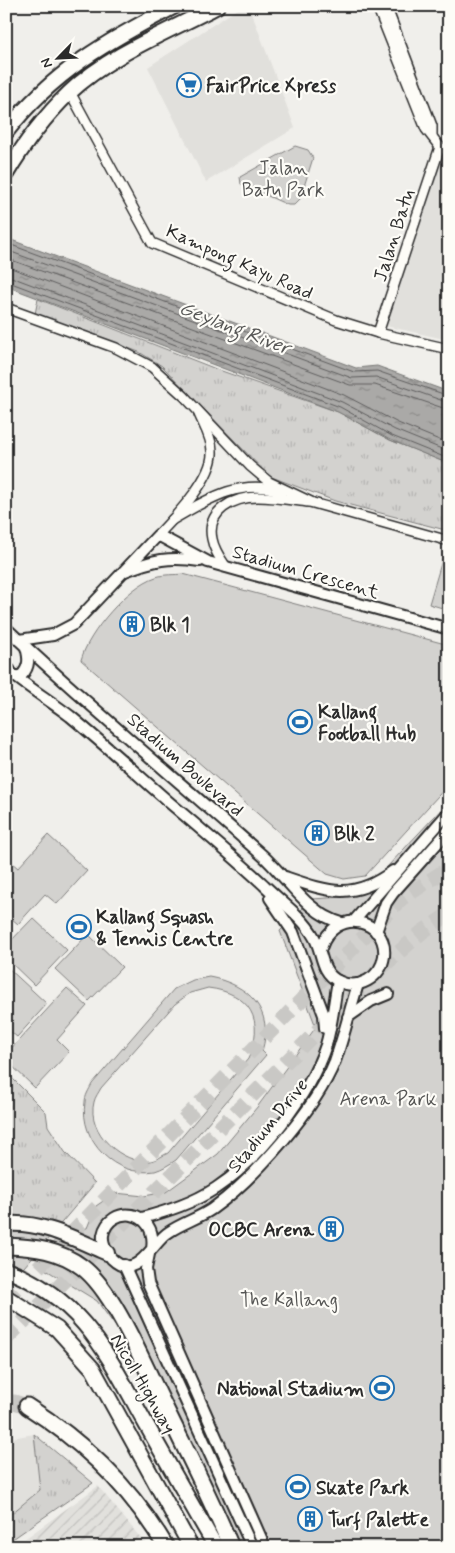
<svg xmlns="http://www.w3.org/2000/svg" width="455" height="1553" viewBox="0 0 455 1553" font-family="Mynerve,sans-serif">
	<style>
		.built { fill: #e1e0dc }
		.industrial { fill: url(#industrial-furrows) }
		.grass { fill: url(#grass-tufts); stroke: #7f7e7d }
		.park { fill: #d3d2cf; stroke: #7f7e7d; fill-rule: evenodd }
		.water { fill: url(#water-ripples); stroke: #777775 }
		.lines { fill: none; stroke-linecap: round; stroke-linejoin: round }
		.shore { stroke: #5e5d5d; stroke-width: 1 }
		.motorway-tunnel { stroke: #c9c8c5; stroke-width: 15; stroke-dasharray: 15 8; stroke-linecap: butt }
		.minor-casing { stroke: #2b2b2b; stroke-width: 12 }
		.tertiary-casing { stroke: #2b2b2b; stroke-width: 14 }
		.primary-casing { stroke: #2b2b2b; stroke-width: 18 }
		.trunk-casing { stroke: #2b2b2b; stroke-width: 18 }
		.motorway-casing { stroke: #2b2b2b; stroke-width: 19 }
		.minor { stroke: #fdfcf7; stroke-width: 9 }
		.tertiary { stroke: #fdfcf7; stroke-width: 10 }
		.primary { stroke: #fdfcf7; stroke-width: 14 }
		.trunk { stroke: #fdfcf7; stroke-width: 14 }
		.motorway { stroke: #fdfcf7; stroke-width: 15 }
		.labels { text-anchor: middle; stroke-width: 4.5; stroke-linejoin: round; paint-order: stroke }
		.poi-label { font-size: 19px; font-weight: bold; fill: #2b2b2b; stroke: #fdfcf7; text-anchor: start }
		.park-label { font-size: 19px; fill: #555554; stroke: #fdfcf7 }
		.street-label { font-size: 19px; fill: #2b2b2b; stroke: #fdfcf7 }
		.water-label { font-size: 20px; font-style: italic; fill: #575756; stroke: #fdfcf7 }
	</style>
	<defs>
		<pattern id="industrial-furrows" width="10" height="10" patternUnits="userSpaceOnUse" patternTransform="scale(1.25)"><rect width="10" height="10" fill="#e1e0dc"/><path d="M-1 1l2-2M0 10L10 0M9 11l2-2" fill="none" stroke="#c1c0bd"/></pattern>
		<pattern id="grass-tufts" width="24" height="20" patternUnits="userSpaceOnUse" patternTransform="scale(1.25)"><rect width="24" height="20" fill="#d3d2cf"/><path d="M3 7l-1-3M5 7V3M7 7l1-3M15 17l-1-3M17 17v-4M19 17l1-3" fill="none" stroke="#b5b4b2"/></pattern>
		<pattern id="water-ripples" width="26" height="14" patternUnits="userSpaceOnUse" patternTransform="scale(1.25)"><rect width="26" height="14" fill="#aaa9a7"/><path d="M2 4q2-2 4 0t4 0M15 11q2-2 4 0t4 0" fill="none" stroke="#8b8a88"/></pattern>
	</defs>
	<rect width="100%" height="100%" fill="#f0efeb"/>
	<filter id="ink" filterUnits="userSpaceOnUse"><feTurbulence type="fractalNoise" baseFrequency=".02" numOctaves="2"/><feDisplacementMap in="SourceGraphic" scale="10" xChannelSelector="R" yChannelSelector="G"/><feConvolveMatrix kernelMatrix="1 2 1 2 8 2 1 2 1" color-interpolation-filters="sRGB"/></filter>
	<g filter="url(#ink)">
		<g class="built">
			<path d="M242 6H249L295 128 206 182 148 67Z"/>
			<path d="M438 164 449 167V340L386 326Z"/>
			<path d="M34 1434 40 1490 6 1518V1439Z"/>
		</g>
		<path class="industrial" d="M98 1486 148 1547 15 1546Z"/>
		<g class="grass">
			<path d="M38 299 216 369 338 412 390 440 449 464V531L335 501 269 476 162 366 139 352 35 314Z"/>
			<path d="M6 1072 46 1112 48 1126 65 1152 95 1183 19 1273 6 1269Z"/>
			<path d="M34 1434 93 1483 7 1543 10 1547H6V1518L40 1490Z"/>
		</g>
		<g class="park">
			<path d="M295 146 308 150 313 158 300 199 294 205H288L241 184 240 177Z"/>
			<path d="M445 550 449 551V610L429 604Z"/>
			<path d="M183 574 449 645V784L365 876 344 879 327 874 81 660C88 633 128 586 156 577 164 574 175 575 183 574Z"/>
			<path d="M449 801V1547H235L145 1367 97 1301 43 1268C52 1237 55 1234 87 1228L96 1206 115 1193 144 1196 166 1192 218 1154 258 1106 316 1027 280 931 312 899 343 897 372 883Z"/>
			<path d="M48 835 87 871 57 904 45 894 18 924 6 914V867L11 862 18 868Z"/>
			<path d="M33 918 67 950 34 985 6 958V946Z"/>
			<path d="M88 934 122 967 89 1001 55 969Z"/>
			<path d="M6 966 47 1004 17 1037 6 1028Z"/>
			<path d="M209 977C248 984 275 1010 262 1051L266 1055 176 1160C170 1164 162 1169 155 1171 115 1178 79 1141 85 1102 85 1096 89 1090 92 1084L174 989 193 980ZM208 988C250 993 266 1020 248 1059L168 1153C163 1155 157 1160 151 1161 122 1165 86 1132 94 1102 95 1097 99 1092 101 1088L175 1004 190 993Z"/>
			<path d="M67 988 87 1006 57 1040 69 1052 35 1088 6 1060V1054Z"/>
		</g>
		<path class="water" d="M6 238 356 368 377 366 449 392V464L390 440 338 412 6 286Z"/>
		<g class="lines">
			<g class="shore">
				<path d="M6 243 354 372 377 371 449 396"/>
				<path d="M6 250 352 378 376 377 449 403"/>
				<path d="M6 258 350 385H375L449 410"/>
				<path d="M6 267 14 269 344 395 398 423 449 444"/>
				<path d="M6 275 342 402 395 430 449 452"/>
				<path d="M6 281 340 407 392 436 449 459"/>
			</g>
			<g class="motorway-tunnel">
				<path d="M6 1300 401 899 449 868"/>
				<path d="M6 1339 381 968 422 932 449 914"/>
				<path d="M6 1403 14 1402 27 1406"/>
			</g>
			<defs>
				<g id="minor">
					<path d="M377 6 426 129 440 147 449 151"/>
					<path d="M386 6 432 126V136"/>
					<path d="M70 92 152 243 336 320 378 333 449 349"/>
					<path d="M6 308 116 348 152 367 184 396 250 466 269 482 311 502"/>
					<path d="M378 333 440 147"/>
					<path d="M306 501 449 541"/>
					<path d="M172 520C206 500 242 477 282 492"/>
					<path d="M158 535C176 516 214 477 212 451 212 438 204 426 199 414"/>
					<path d="M226 567C220 558 214 550 212 539 206 511 233 497 258 497 275 497 292 500 308 502"/>
				</g>
				<g id="tertiary">
					<path d="M125 571C153 560 169 556 200 561"/>
					<path d="M6 628C89 707 177 779 262 855 288 878 307 914 342 923"/>
					<path d="M19 640 53 635 74 624 158 535 208 562 449 629"/>
					<path d="M6 669C26 686 49 700 70 716 104 744 137 774 170 803 202 830 234 857 264 885 280 901 303 917 314 937 323 952 320 972 338 981 358 991 381 978 384 956 388 919 335 906 321 948"/>
					<path d="M15 677 22 675C30 666 29 658 26 647"/>
					<path d="M285 877C329 892 353 901 393 871"/>
					<path d="M270 898 293 932 324 1015 325 1028"/>
					<path d="M354 921 449 812"/>
					<path d="M376 932 386 903 393 893 449 830"/>
					<path d="M348 1017 371 1001 388 994"/>
					<path d="M142 1218C168 1211 193 1203 216 1188 260 1159 309 1096 326 1045 332 1025 334 1002 338 981"/>
					<path d="M152 1249C158 1208 109 1204 103 1235 102 1244 106 1252 112 1259 137 1283 152 1242 169 1232 182 1223 199 1218 212 1209 254 1179 316 1109 335 1061 344 1036 350 1009 358 984"/>
					<path d="M149 1254 146 1269 148 1283 265 1547"/>
					<path d="M124 1265 252 1547"/>
				</g>
				<g id="primary">
					<path d="M6 132C52 72 109 40 175 6"/>
					<path d="M6 174C24 144 44 117 69 93 110 54 168 32 217 6"/>
					<path d="M6 670 8 671"/>
				</g>
				<g id="trunk">
					<path d="M6 1224C42 1221 75 1239 107 1253"/>
					<path d="M6 1270C84 1299 108 1356 146 1424 169 1465 192 1506 216 1547"/>
					<path d="M6 1297 57 1329 93 1369 191 1547"/>
				</g>
				<g id="motorway">
					<path d="M7 1246C34 1247 60 1250 82 1267 114 1291 143 1363 161 1399 185 1449 210 1496 231 1547"/>
					<path d="M27 1406C84 1442 132 1489 166 1547"/>
				</g>
			</defs>
			<use href="#minor" class="minor-casing"/>
			<use href="#tertiary" class="tertiary-casing"/>
			<use href="#primary" class="primary-casing"/>
			<use href="#trunk" class="trunk-casing"/>
			<use href="#motorway" class="motorway-casing"/>
			<use href="#minor" class="minor"/>
			<use href="#tertiary" class="tertiary"/>
			<use href="#primary" class="primary"/>
			<use href="#trunk" class="trunk"/>
			<use href="#motorway" class="motorway"/>
		</g>
	</g>
	<defs>
		<symbol id="supermarket-ring" viewBox="-11 -11 22 22"><circle r="9.5" fill="#fdfcf7" stroke="#1f6fb2" stroke-width="1.5"/><path d="M-6-5.5h2.5l.6 2H6L4.5 2H-2.5L-4.4-4H-6ZM-1.5 3.2a1.3 1.3 0 1 0 .1 0ZM3 3.2a1.3 1.3 0 1 0 .1 0Z" fill="#1f6fb2"/></symbol>
		<symbol id="building-ring" viewBox="-11 -11 22 22"><circle r="9.5" fill="#fdfcf7" stroke="#1f6fb2" stroke-width="1.5"/><path d="M-4-6H4V6H1V3H-1V6H-4ZM-2.5-4.3h1.7v1.8h-1.7ZM.8-4.3h1.7v1.8H.8ZM-2.5-1h1.7V.8h-1.7ZM.8-1h1.7V.8H.8Z" fill="#1f6fb2"/></symbol>
		<symbol id="stadium-ring" viewBox="-11 -11 22 22"><circle r="9.5" fill="#fdfcf7" stroke="#1f6fb2" stroke-width="1.5"/><path d="M0-5a6.5 5 0 1 0 0 10a6.5 5 0 1 0 0-10ZM-3.5-1.8h7v3.6h-7Z" fill="#1f6fb2"/></symbol>
	</defs>
	<g fill-rule="evenodd">
		<use href="#supermarket-ring" x="175" y="71" width="28" height="28"/>
		<use href="#building-ring" x="118" y="610" width="28" height="28"/>
		<use href="#stadium-ring" x="286" y="708" width="28" height="28"/>
		<use href="#building-ring" x="303" y="819" width="28" height="28"/>
		<use href="#stadium-ring" x="65" y="913" width="28" height="28"/>
		<use href="#building-ring" x="317" y="1215" width="28" height="28"/>
		<use href="#stadium-ring" x="368" y="1374" width="28" height="28"/>
		<use href="#stadium-ring" x="284" y="1473" width="28" height="28"/>
		<use href="#building-ring" x="296" y="1505" width="28" height="28"/>
	</g>
	<g class="labels">
		<g class="poi-label">
			<text x="206" y="92">FairPrice Xpress</text>
			<text x="150" y="631">Blk 1</text>
			<text x="318" y="718">Kallang<tspan x="318" dy="22">Football Hub</tspan></text>
			<text x="334" y="840">Blk 2</text>
			<text x="96" y="923">Kallang Squash<tspan x="96" dy="22">&amp; Tennis Centre</tspan></text>
			<text x="314" y="1236" text-anchor="end">OCBC Arena</text>
			<text x="364" y="1395" text-anchor="end">National Stadium</text>
			<text x="316" y="1494">Skate Park</text>
			<text x="328" y="1526">Turf Palette</text>
		</g>
		<g class="park-label">
			<text x="283" y="174">Jalan<tspan x="283" dy="22">Batu Park</tspan></text>
			<text x="388" y="1105">Arena Park</text>
			<text x="289" y="1306">The Kallang</text>
		</g>
		<g class="street-label">
			<text transform="translate(393 235) rotate(-72)" y="7">Jalan Batu</text>
			<text transform="translate(240 261) rotate(24)" y="7">Kampong Kayu Road</text>
			<text transform="translate(306 571) rotate(16)" y="7">Stadium Crescent</text>
			<text transform="translate(186 764) rotate(41)" y="7">Stadium Boulevard</text>
			<text transform="translate(267 1125) rotate(-51)" y="7">Stadium Drive</text>
			<text transform="translate(144 1383) rotate(60)" y="7">Nicoll Highway</text>
		</g>
		<g class="water-label">
			<text transform="translate(235 327) rotate(21)" y="7">Geylang River</text>
		</g>
	</g>
	<rect width="455" height="1553" fill="none" stroke="#fdfcf7" stroke-width="25"/>
	<rect x="12" y="12" width="430" height="1528" fill="none" stroke="#2b2b2b" stroke-width="2" filter="url(#ink)"/>
	<g transform="translate(58 58) rotate(246)" stroke="#fdfcf7" stroke-width="4" paint-order="stroke">
	<path d="M0-4L9 19L0 12L-9 19Z" fill="#2b2b2b"/>
	<text y="-8" font-size="14" font-weight="bold" text-anchor="middle" fill="#2b2b2b">N</text>
	</g>
</svg>
